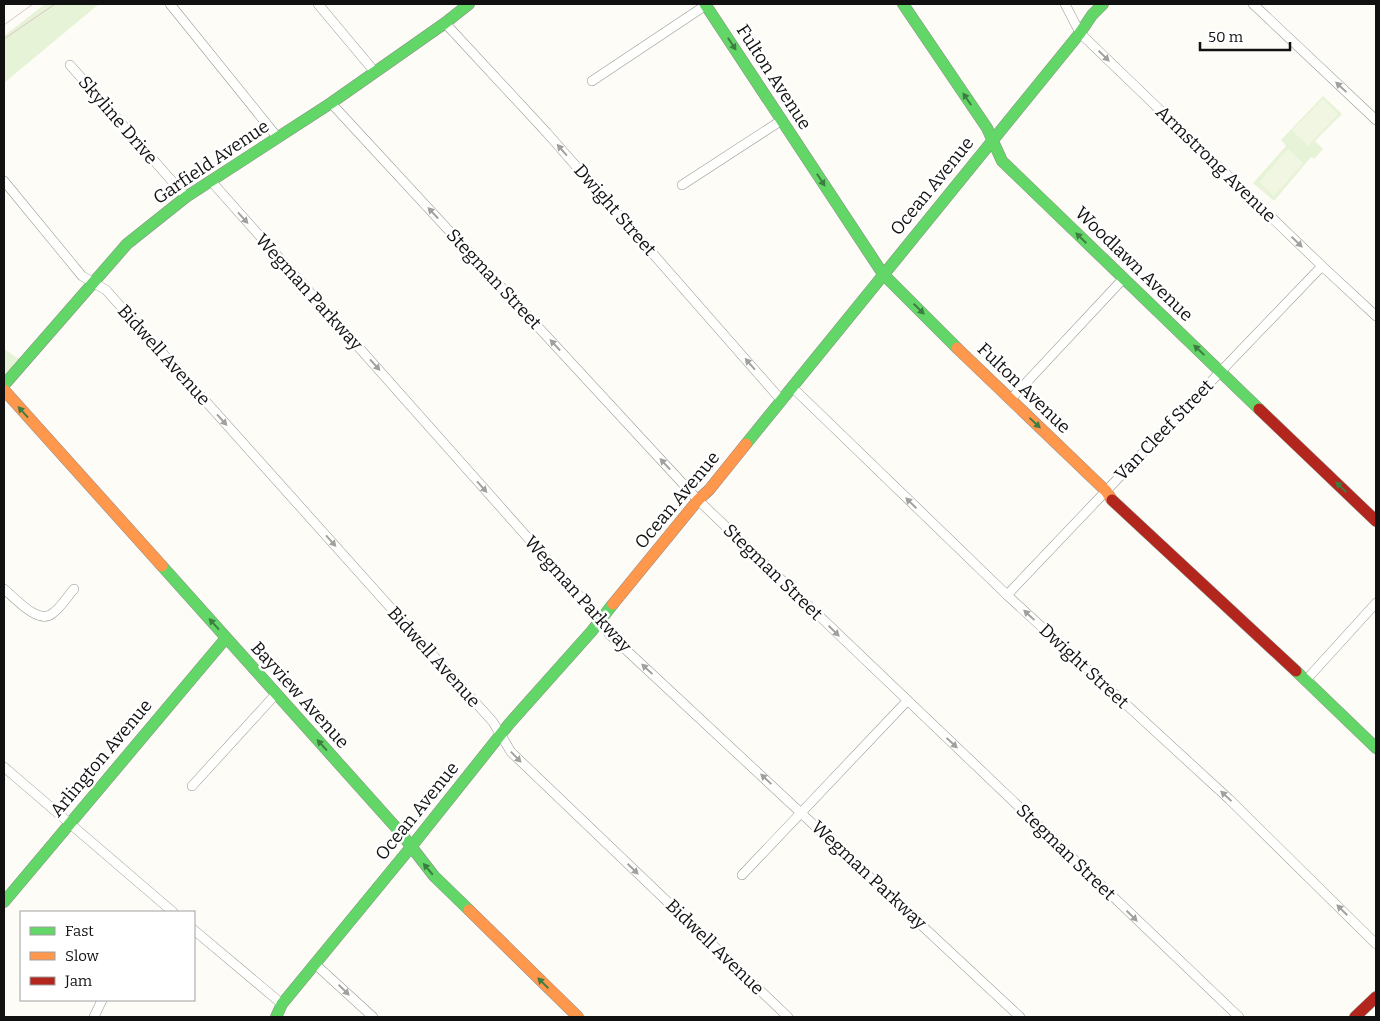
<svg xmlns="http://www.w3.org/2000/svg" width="1380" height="1021" viewBox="0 0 1380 1021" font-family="Bitter,serif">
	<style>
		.green { fill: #e7f3d7 }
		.pitch { fill: #f0f6e1 }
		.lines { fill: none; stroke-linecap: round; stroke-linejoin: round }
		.street-casing { stroke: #979795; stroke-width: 10 }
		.fast-casing { stroke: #8e8d8b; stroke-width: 12 }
		.slow-casing { stroke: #8e8d8b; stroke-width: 12 }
		.jam-casing { stroke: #8e8d8b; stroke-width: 12 }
		.street { stroke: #fffffe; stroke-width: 9 }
		.fast { stroke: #63d668; stroke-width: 11 }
		.slow { stroke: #ff974d; stroke-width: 11 }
		.jam { stroke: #b3261e; stroke-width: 11 }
		.tram { stroke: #d9c6c7; stroke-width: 1 }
		.oneway { fill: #3e7d41 }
		.oneway2 { fill: #a0a09f }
		.labels { text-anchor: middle; stroke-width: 5; stroke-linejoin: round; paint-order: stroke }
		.street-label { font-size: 18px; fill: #111; stroke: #fff }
	</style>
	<rect width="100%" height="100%" fill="#fdfcf7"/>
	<g class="green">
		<path d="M45 4H99L4 83V36Z"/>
		<path d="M1323 96 1342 114 1315 141 1323 149 1314 159 1311 157 1274 201 1253 183 1286 146 1281 140Z"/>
		<path d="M4 349 22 361 4 383Z"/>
	</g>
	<g class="pitch">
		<path d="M1323 99 1338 114 1308 146 1292 130Z"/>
		<path d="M1288 149 1303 163 1274 196 1259 182Z"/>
	</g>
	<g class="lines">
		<defs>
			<g id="street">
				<path d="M170 4 278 138"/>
				<path d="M318 4 374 71"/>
				<path d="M1065 4 1080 33 1322 266 1376 316"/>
				<path d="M1253 4 1376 120"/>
				<path d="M445 23 547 133 782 401"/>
				<path d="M70 65 186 197"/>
				<path d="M592 81 706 5"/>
				<path d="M331 103 698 500 1239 1017"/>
				<path d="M4 181 82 276 106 290 493 722 511 752 788 1017"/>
				<path d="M211 181 600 619 609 634 1020 1017"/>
				<path d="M682 185 782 120"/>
				<path d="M792 387 1007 595 1229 799 1376 944"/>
				<path d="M1010 400 1123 279"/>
				<path d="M4 589C15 598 39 626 53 613 61 607 67 597 74 589"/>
				<path d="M1007 595 1106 491 1322 266"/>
				<path d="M1306 680 1376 603"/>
				<path d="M4 767 173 912"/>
				<path d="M192 786 276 694"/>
				<path d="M742 875 907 701"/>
				<path d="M194 930 282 1004"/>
				<path d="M315 964 373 1017"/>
				<path d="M94 1017 102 1000"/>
			</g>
			<g id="fast">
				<path d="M705 4 883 274 957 348"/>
				<path d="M903 4 987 128 1002 161 1259 409"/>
				<path d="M4 385 127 244 186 197 331 103 445 23 469 4"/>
				<path d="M746 444 1080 33 1092 15 1103 4"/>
				<path d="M162 566 400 832 434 876 469 910"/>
				<path d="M1296 671 1376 748"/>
				<path d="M4 902 226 638"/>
				<path d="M276 1017 282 1004 411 847 509 724 591 632 613 604"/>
			</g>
			<g id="slow">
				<path d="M957 348 1106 491 1112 500"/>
				<path d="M4 390 162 566"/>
				<path d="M613 604 698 500 709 490 746 444"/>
				<path d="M469 910 578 1017"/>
			</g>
			<g id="jam">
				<path d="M1259 409 1376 521"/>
				<path d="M1112 500 1296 671"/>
				<path d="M1355 1017 1376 997"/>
			</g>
		</defs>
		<use href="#street" class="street-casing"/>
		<use href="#fast" class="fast-casing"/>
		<use href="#slow" class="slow-casing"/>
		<use href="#jam" class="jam-casing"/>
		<use href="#street" class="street"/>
		<use href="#fast" class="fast"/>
		<use href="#slow" class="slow"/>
		<use href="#jam" class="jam"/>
		<g class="tram">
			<path d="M4 25 33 4"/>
			<path d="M4 39 55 4"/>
		</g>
	</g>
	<defs><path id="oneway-solid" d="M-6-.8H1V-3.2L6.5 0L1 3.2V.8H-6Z" transform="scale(1.25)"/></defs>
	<g class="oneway">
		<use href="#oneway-solid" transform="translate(732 44) rotate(57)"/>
		<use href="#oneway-solid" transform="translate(967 99) rotate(-124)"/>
		<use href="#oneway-solid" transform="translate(821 180) rotate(57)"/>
		<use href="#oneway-solid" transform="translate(1081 238) rotate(-136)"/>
		<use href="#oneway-solid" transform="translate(919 309) rotate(45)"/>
		<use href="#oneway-solid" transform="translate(1199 350) rotate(-137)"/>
		<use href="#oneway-solid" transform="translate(23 412) rotate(-132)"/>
		<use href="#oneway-solid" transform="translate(1035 423) rotate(43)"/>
		<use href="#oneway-solid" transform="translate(1341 487) rotate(-136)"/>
		<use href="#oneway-solid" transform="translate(214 624) rotate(-132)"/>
		<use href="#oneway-solid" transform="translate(322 745) rotate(-132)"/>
		<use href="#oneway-solid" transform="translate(428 869) rotate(-130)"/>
		<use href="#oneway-solid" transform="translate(543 983) rotate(-136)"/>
	</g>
	<g class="oneway2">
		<use href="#oneway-solid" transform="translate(1104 56) rotate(44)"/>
		<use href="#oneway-solid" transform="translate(1341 87) rotate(-137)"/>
		<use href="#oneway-solid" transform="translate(562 150) rotate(-131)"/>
		<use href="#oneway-solid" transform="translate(433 213) rotate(-133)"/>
		<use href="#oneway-solid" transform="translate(243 218) rotate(48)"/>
		<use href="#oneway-solid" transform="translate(1297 242) rotate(44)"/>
		<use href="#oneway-solid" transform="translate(555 345) rotate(-133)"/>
		<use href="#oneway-solid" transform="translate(750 364) rotate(-131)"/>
		<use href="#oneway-solid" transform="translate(375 365) rotate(48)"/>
		<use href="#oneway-solid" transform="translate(222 420) rotate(48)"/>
		<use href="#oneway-solid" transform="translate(665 464) rotate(-133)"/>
		<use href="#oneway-solid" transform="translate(482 487) rotate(48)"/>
		<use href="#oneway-solid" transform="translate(911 503) rotate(-136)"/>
		<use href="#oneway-solid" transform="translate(331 541) rotate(48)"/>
		<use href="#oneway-solid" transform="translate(1029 615) rotate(-137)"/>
		<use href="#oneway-solid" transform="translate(834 631) rotate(44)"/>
		<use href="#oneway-solid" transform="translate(647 669) rotate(-137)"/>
		<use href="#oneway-solid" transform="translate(952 743) rotate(43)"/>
		<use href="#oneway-solid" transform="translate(516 757) rotate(46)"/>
		<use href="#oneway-solid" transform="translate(766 779) rotate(-137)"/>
		<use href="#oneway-solid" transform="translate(1226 796) rotate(-137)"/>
		<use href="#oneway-solid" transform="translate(633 869) rotate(44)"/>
		<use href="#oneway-solid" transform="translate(1342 910) rotate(-135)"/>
		<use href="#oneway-solid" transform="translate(1132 916) rotate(44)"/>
		<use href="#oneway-solid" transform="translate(344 990) rotate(44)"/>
	</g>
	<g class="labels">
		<g class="street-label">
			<text transform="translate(774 77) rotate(57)" y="6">Fulton Avenue</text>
			<text transform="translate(118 120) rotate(49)" y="6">Skyline Drive</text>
			<text transform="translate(211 162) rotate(-34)" y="6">Garfield Avenue</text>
			<text transform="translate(1216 164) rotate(44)" y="6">Armstrong Avenue</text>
			<text transform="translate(932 186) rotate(-51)" y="6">Ocean Avenue</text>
			<text transform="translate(615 210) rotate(49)" y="6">Dwight Street</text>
			<text transform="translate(1134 264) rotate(44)" y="6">Woodlawn Avenue</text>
			<text transform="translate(494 279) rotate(47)" y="6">Stegman Street</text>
			<text transform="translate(309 292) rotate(48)" y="6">Wegman Parkway</text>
			<text transform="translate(164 355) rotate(48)" y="6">Bidwell Avenue</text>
			<text transform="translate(1024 388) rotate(44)" y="6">Fulton Avenue</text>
			<text transform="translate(1164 430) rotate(-46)" y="6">Van Cleef Street</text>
			<text transform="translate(677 500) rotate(-50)" y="6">Ocean Avenue</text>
			<text transform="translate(773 572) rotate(44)" y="6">Stegman Street</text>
			<text transform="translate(578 594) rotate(48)" y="6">Wegman Parkway</text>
			<text transform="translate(434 657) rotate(48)" y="6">Bidwell Avenue</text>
			<text transform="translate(1084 666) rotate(43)" y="6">Dwight Street</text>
			<text transform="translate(300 695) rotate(48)" y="6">Bayview Avenue</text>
			<text transform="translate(101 758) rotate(-50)" y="6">Arlington Avenue</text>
			<text transform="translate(417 811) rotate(-51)" y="6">Ocean Avenue</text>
			<text transform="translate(1066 852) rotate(44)" y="6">Stegman Street</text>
			<text transform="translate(869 875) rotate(43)" y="6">Wegman Parkway</text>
			<text transform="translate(715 947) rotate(44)" y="6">Bidwell Avenue</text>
		</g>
	</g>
	<rect width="1380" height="1021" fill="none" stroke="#111111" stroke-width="10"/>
	<rect x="20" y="911" width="175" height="90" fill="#ffffff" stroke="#a0a0a0"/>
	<rect x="30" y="927" width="25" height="8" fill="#63d668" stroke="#a0a0a0"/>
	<text x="65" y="936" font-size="15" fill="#111111">Fast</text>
	<rect x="30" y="952" width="25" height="8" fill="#ff974d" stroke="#a0a0a0"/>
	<text x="65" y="961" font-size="15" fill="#111111">Slow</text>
	<rect x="30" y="977" width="25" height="8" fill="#b3261e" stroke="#a0a0a0"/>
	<text x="65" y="986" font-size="15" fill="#111111">Jam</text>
	<path d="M1200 42v8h90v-8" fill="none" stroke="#111111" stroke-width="2.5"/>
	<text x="1208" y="42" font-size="15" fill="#111111" stroke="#ffffff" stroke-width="4" paint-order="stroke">50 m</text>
</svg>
